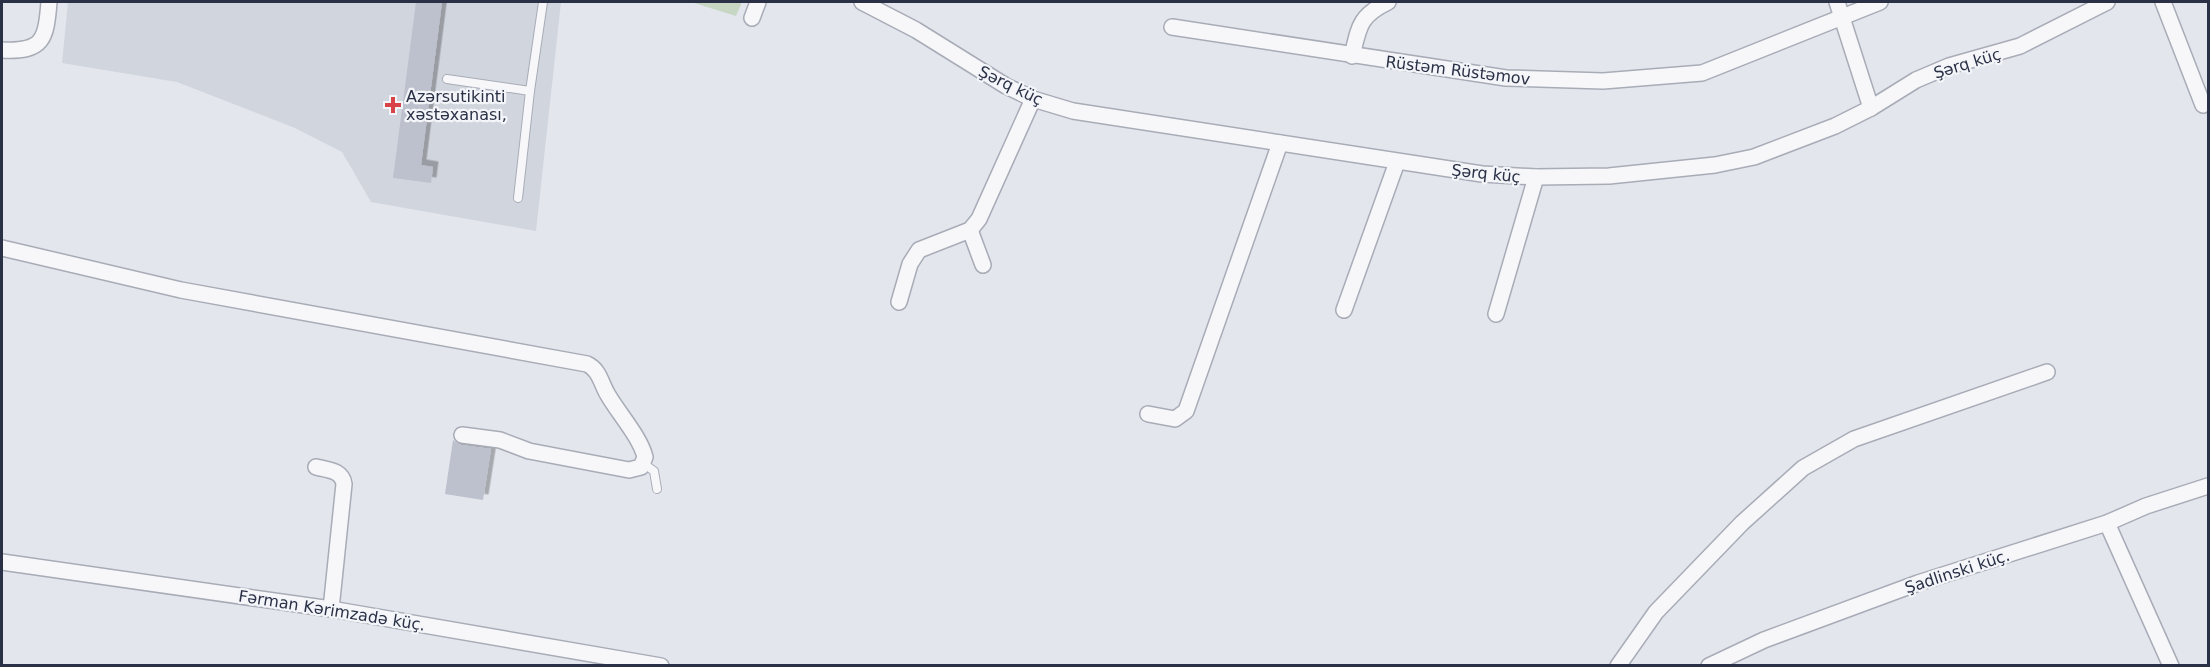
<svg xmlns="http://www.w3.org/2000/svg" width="2210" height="667" viewBox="0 0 2210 667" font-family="'DejaVu Sans',sans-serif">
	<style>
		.built { fill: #d1d5de }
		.green { fill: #c7d7c4 }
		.building { fill: #bdc1cd; filter: url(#shadow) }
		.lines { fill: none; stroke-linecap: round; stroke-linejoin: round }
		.lane-casing { stroke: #a8acb7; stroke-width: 10 }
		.street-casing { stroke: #a8acb7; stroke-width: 18 }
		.lane { stroke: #f7f7fa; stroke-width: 8 }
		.street { stroke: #f7f7fa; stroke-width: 15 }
		.poi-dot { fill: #d84249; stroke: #f4f5f9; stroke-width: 2 }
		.labels { text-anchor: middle; stroke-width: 4.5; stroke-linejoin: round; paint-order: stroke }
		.street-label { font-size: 16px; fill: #2a3146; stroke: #f4f5f9 }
		.poi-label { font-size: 16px; fill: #2a3146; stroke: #f4f5f9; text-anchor: start }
	</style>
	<defs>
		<filter id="shadow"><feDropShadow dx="5.5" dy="-5.5" stdDeviation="0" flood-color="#0004"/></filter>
	</defs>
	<rect width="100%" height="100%" fill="#e3e6ec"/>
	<path class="built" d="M68 2H561L536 231 371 202 342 152 295 128 177 82 62 63Z"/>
	<path class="green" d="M691 2H742L736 16Z"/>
	<g class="building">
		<path d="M416 2H442L421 165 433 167 431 183 393 178Z"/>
		<path d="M453 440 461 445 491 449 483 500 445 494Z"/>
	</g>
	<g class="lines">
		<defs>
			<g id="lane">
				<path d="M447 79 530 91"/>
				<path d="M518 198 530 91 543 2"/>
				<path d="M644 464 654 471 657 489"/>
			</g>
			<g id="street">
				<path d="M862 2 916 30 1006 86 1033 99 1073 111 1482 174 1536 177 1609 176 1715 165 1754 157 1835 126 1871 108 1916 80 1949 66 2020 46 2107 2"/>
				<path d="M1837 2 1871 108"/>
				<path d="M2163 2 2203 105"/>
				<path d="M752 18 758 2"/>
				<path d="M1172 27 1506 78 1603 81 1702 73 1880 2"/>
				<path d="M2 50C43 52 46 40 49 2"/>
				<path d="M1352 56C1359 27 1359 16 1388 2"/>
				<path d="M970 230 983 265"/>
				<path d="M2 248 181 290 587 364C600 370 601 384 608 395 619 414 640 437 645 457L641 467 629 470 529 451 500 440 462 435"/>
				<path d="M899 302 910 264 919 250 970 230 979 219 1033 99"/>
				<path d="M1344 310 1397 162"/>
				<path d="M1496 314 1536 177"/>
				<path d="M1148 414 1175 419 1186 411 1280 143"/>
				<path d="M316 467C328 470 342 470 344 484L331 609"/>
				<path d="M2107 523 2171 666"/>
				<path d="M2 562 331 609 661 666"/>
				<path d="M1618 666 1656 612 1742 523 1803 468 1854 439 2047 372"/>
				<path d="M1709 666 1764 640 1918 583 2107 523 2146 506 2208 486"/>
			</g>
		</defs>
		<use href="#lane" class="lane-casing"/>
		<use href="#street" class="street-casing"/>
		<use href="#lane" class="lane"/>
		<use href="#street" class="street"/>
	</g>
	<path class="poi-dot" d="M390 96h6v6h6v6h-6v6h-6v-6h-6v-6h6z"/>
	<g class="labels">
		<g class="street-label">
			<text transform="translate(1967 63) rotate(-17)" y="6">Şərq küç</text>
			<text transform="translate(1458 70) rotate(7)" y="6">Rüstəm Rüstəmov</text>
			<text transform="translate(1011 85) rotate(26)" y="6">Şərq küç</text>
			<text transform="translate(1486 173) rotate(6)" y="6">Şərq küç</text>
			<text transform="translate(1957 571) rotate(-18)" y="6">Şadlinski küç.</text>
			<text transform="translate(332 610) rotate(9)" y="6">Fərman Kərimzadə küç.</text>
		</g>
		<g class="poi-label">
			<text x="406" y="102">Azərsutikinti<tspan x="406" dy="18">xəstəxanası,</tspan></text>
		</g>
	</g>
	<rect width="2210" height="667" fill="none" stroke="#2a3146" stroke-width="6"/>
</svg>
